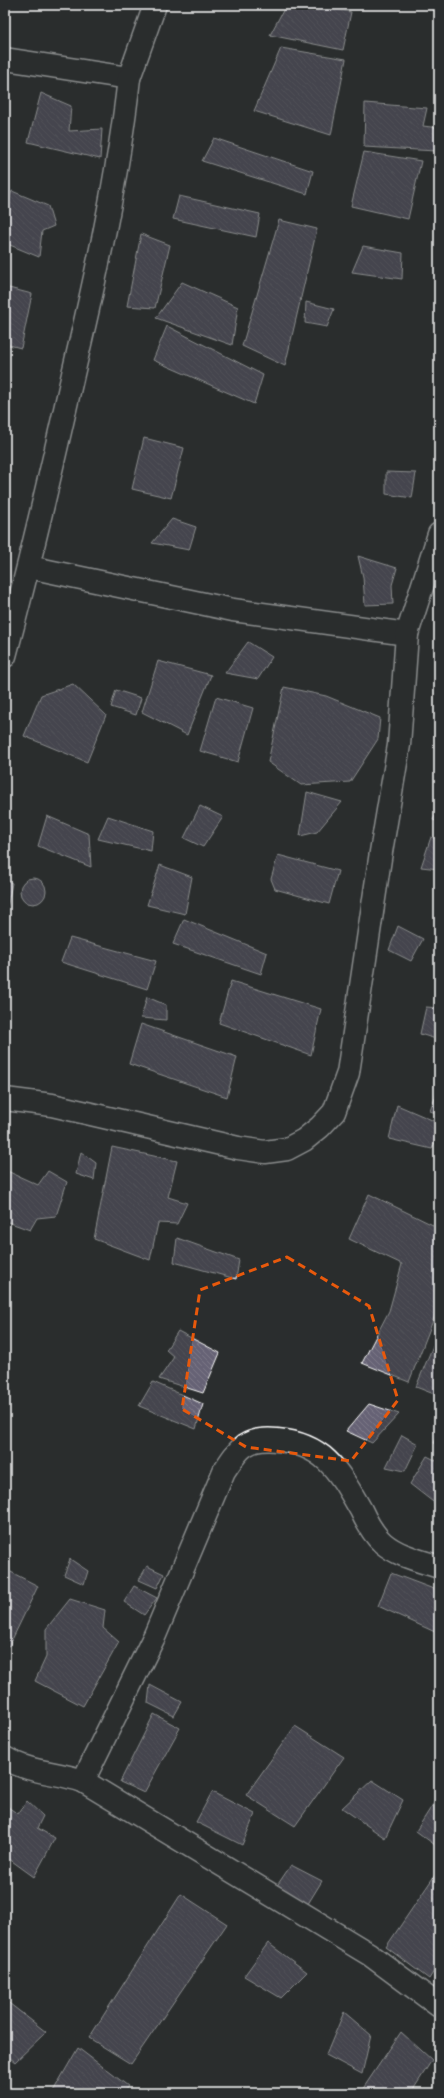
<svg xmlns="http://www.w3.org/2000/svg" width="444" height="2098" viewBox="0 0 444 2098" font-family="Mali,sans-serif">
	<style>
		.building { fill: url(#building-back-hatch); stroke: #fff }
		.lines { fill: none; stroke-linecap: round; stroke-linejoin: round }
		.minor-casing { stroke: #fff; stroke-width: 25 }
		.minor { stroke: #2a2d2e; stroke-width: 22 }
		.marked { fill: none; stroke: #e8590c; stroke-width: 3; stroke-dasharray: 8 5; stroke-linejoin: round }
	</style>
	<defs>
		<pattern id="building-back-hatch" width="6" height="6" patternUnits="userSpaceOnUse"><rect width="6" height="6" fill="#666274"/><path d="M-1 5l2 2M0 0l6 6M5-1l2 2" fill="none" stroke="#7d7a89"/></pattern>
	</defs>
	<rect width="100%" height="100%" fill="#2a2d2e"/>
	<filter id="ink" filterUnits="userSpaceOnUse"><feTurbulence type="fractalNoise" baseFrequency=".025" numOctaves="2"/><feDisplacementMap in="SourceGraphic" scale="8" xChannelSelector="R" yChannelSelector="G"/><feConvolveMatrix kernelMatrix="1 2 1 2 8 2 1 2 1" color-interpolation-filters="sRGB"/></filter>
	<g filter="url(#ink)">
		<g class="building">
			<path d="M286 5H318L351 12 343 50 270 35Z"/>
			<path d="M281 48 346 59 331 135 254 111Z"/>
			<path d="M41 93 71 106 69 131 102 129 100 159 28 142Z"/>
			<path d="M365 103 427 108 423 126 439 128 436 151 364 147Z"/>
			<path d="M214 138 313 171 307 194 202 161Z"/>
			<path d="M5 148 9 150 5 163Z"/>
			<path d="M364 152 421 161 408 219 351 206Z"/>
			<path d="M12 191 48 206 54 226 42 231 39 257 5 243V210Z"/>
			<path d="M179 196 260 214 256 237 173 219Z"/>
			<path d="M279 220 317 229 285 366 242 346Z"/>
			<path d="M141 234 170 245 155 308 127 306Z"/>
			<path d="M363 246 403 253 402 279 352 272Z"/>
			<path d="M182 282 238 307 232 345 156 318Z"/>
			<path d="M5 287 32 294 21 348 5 344Z"/>
			<path d="M306 302 334 309 327 327 305 323Z"/>
			<path d="M167 326 263 375 254 404 153 360Z"/>
			<path d="M144 438 184 448 171 498 132 489Z"/>
			<path d="M386 472 416 473 412 498 386 494Z"/>
			<path d="M172 519 196 527 189 550 152 543Z"/>
			<path d="M358 556 397 568 392 585 393 604 365 605 363 577Z"/>
			<path d="M248 642 272 657 258 679 225 673Z"/>
			<path d="M158 661 211 675 187 735 142 712Z"/>
			<path d="M73 684 106 715 87 762 24 736 41 695Z"/>
			<path d="M284 687 326 696 380 718 378 739 350 782 301 785 268 762Z"/>
			<path d="M116 690 141 698 136 715 111 707Z"/>
			<path d="M216 697 253 708 238 762 200 751Z"/>
			<path d="M307 792 342 802 317 832 300 836Z"/>
			<path d="M200 806 223 817 203 847 184 838Z"/>
			<path d="M439 808V822L433 820Z"/>
			<path d="M47 816 89 834 91 867 38 846Z"/>
			<path d="M108 816 153 831 151 851 98 839Z"/>
			<path d="M431 837 439 840V869L421 867Z"/>
			<path d="M278 855 338 871 329 904 275 889 271 879Z"/>
			<path d="M160 865 192 877 185 914 147 905Z"/>
			<circle cx="33" cy="891" r="13"/>
			<path d="M5 880 12 883 5 919Z"/>
			<path d="M184 919 267 953 261 974 173 944Z"/>
			<path d="M398 926 423 939 411 961 389 950Z"/>
			<path d="M70 938 156 961 147 989 61 962Z"/>
			<path d="M231 981 321 1009 311 1055 219 1023Z"/>
			<path d="M147 997 166 1005V1020L141 1018Z"/>
			<path d="M426 1007 439 1008V1040L420 1034Z"/>
			<path d="M141 1024 237 1057 227 1097 129 1064Z"/>
			<path d="M438 1090H439V1114L430 1111Z"/>
			<path d="M397 1105 439 1123V1133L432 1149 389 1139Z"/>
			<path d="M112 1147 177 1161 168 1197 187 1203 177 1224 158 1223 150 1260 94 1239Z"/>
			<path d="M81 1152 96 1163 94 1180 76 1174Z"/>
			<path d="M5 1170 38 1185 48 1171 67 1182 56 1216 37 1218 30 1230 5 1221Z"/>
			<path d="M369 1194 439 1228V1305L409 1382 362 1363 389 1311 402 1264 349 1239Z"/>
			<path d="M177 1238 239 1260 236 1279 174 1262Z"/>
			<path d="M178 1331 220 1353 203 1393 159 1379 174 1357 166 1350Z"/>
			<path d="M439 1331V1396L416 1387Z"/>
			<path d="M153 1382 203 1404 196 1429 139 1406Z"/>
			<path d="M369 1404 399 1414 372 1443 346 1431Z"/>
			<path d="M439 1432V1445L434 1443Z"/>
			<path d="M402 1435 418 1444 405 1471 386 1467Z"/>
			<path d="M427 1456 439 1462V1498L437 1505 410 1484Z"/>
			<path d="M70 1559 88 1571 84 1584 64 1575Z"/>
			<path d="M147 1566 164 1574 157 1588 139 1580Z"/>
			<path d="M5 1569 38 1586 9 1646 5 1644Z"/>
			<path d="M391 1573 439 1591V1613L435 1632 378 1606Z"/>
			<path d="M134 1586 157 1598 144 1615 124 1602Z"/>
			<path d="M70 1599 105 1610 103 1628 119 1642 83 1706 35 1681 46 1657V1629Z"/>
			<path d="M150 1685 182 1702 174 1716 148 1703Z"/>
			<path d="M154 1714 180 1728 144 1793 120 1782Z"/>
			<path d="M295 1726 344 1757 295 1826 246 1795Z"/>
			<path d="M372 1780 403 1800 385 1838 342 1808Z"/>
			<path d="M212 1792 255 1814 242 1845 196 1822Z"/>
			<path d="M439 1795V1848L416 1831Z"/>
			<path d="M27 1801 43 1816 37 1828 55 1838 34 1877 5 1856V1805L18 1814Z"/>
			<path d="M291 1865 322 1881 306 1907 276 1887Z"/>
			<path d="M439 1869V1963L429 1979 386 1947Z"/>
			<path d="M181 1894 227 1924 131 2064 89 2038Z"/>
			<path d="M268 1943 307 1972 281 1998 244 1976Z"/>
			<path d="M5 2000 46 2032 15 2062 5 2054Z"/>
			<path d="M344 2012 371 2035 362 2074 326 2055Z"/>
			<path d="M401 2032 432 2060 411 2093H360Z"/>
			<path d="M78 2048 128 2086 123 2093H52Z"/>
		</g>
		<g class="lines">
			<defs>
				<g id="minor">
					<path d="M5 59 129 78 155 5"/>
					<path d="M29 567 233 610 407 634"/>
					<path d="M5 656C30 563 52 468 73 374 96 276 118 178 129 78"/>
					<path d="M5 1099 52 1105 238 1148 265 1152 287 1149 304 1140 320 1127 334 1112 348 1073 381 852 399 745 407 634 439 534"/>
					<path d="M5 1758C30 1773 57 1772 83 1781L369 1954 439 2006"/>
					<path d="M83 1781 155 1635 224 1471C239 1448 246 1437 277 1440 325 1444 339 1472 361 1510 366 1521 374 1535 383 1543 398 1556 421 1561 439 1567"/>
				</g>
			</defs>
			<use href="#minor" class="minor-casing"/>
			<use href="#minor" class="minor"/>
		</g>
	</g>
	<path d="M0 0H444V2098H0ZM287 1257 369 1306 398 1400 351 1461 246 1447 182 1409 200 1290Z" fill="#2a2d2e" fill-opacity=".55" fill-rule="evenodd"/>
	<path class="marked" d="M287 1257 369 1306 398 1400 351 1461 246 1447 182 1409 200 1290Z"/>
	<rect width="444" height="2098" fill="none" stroke="#2a2d2e" stroke-width="20"/>
	<rect x="10" y="10" width="424" height="2078" fill="none" stroke="#fff" stroke-width="1.5" filter="url(#ink)"/>
</svg>
